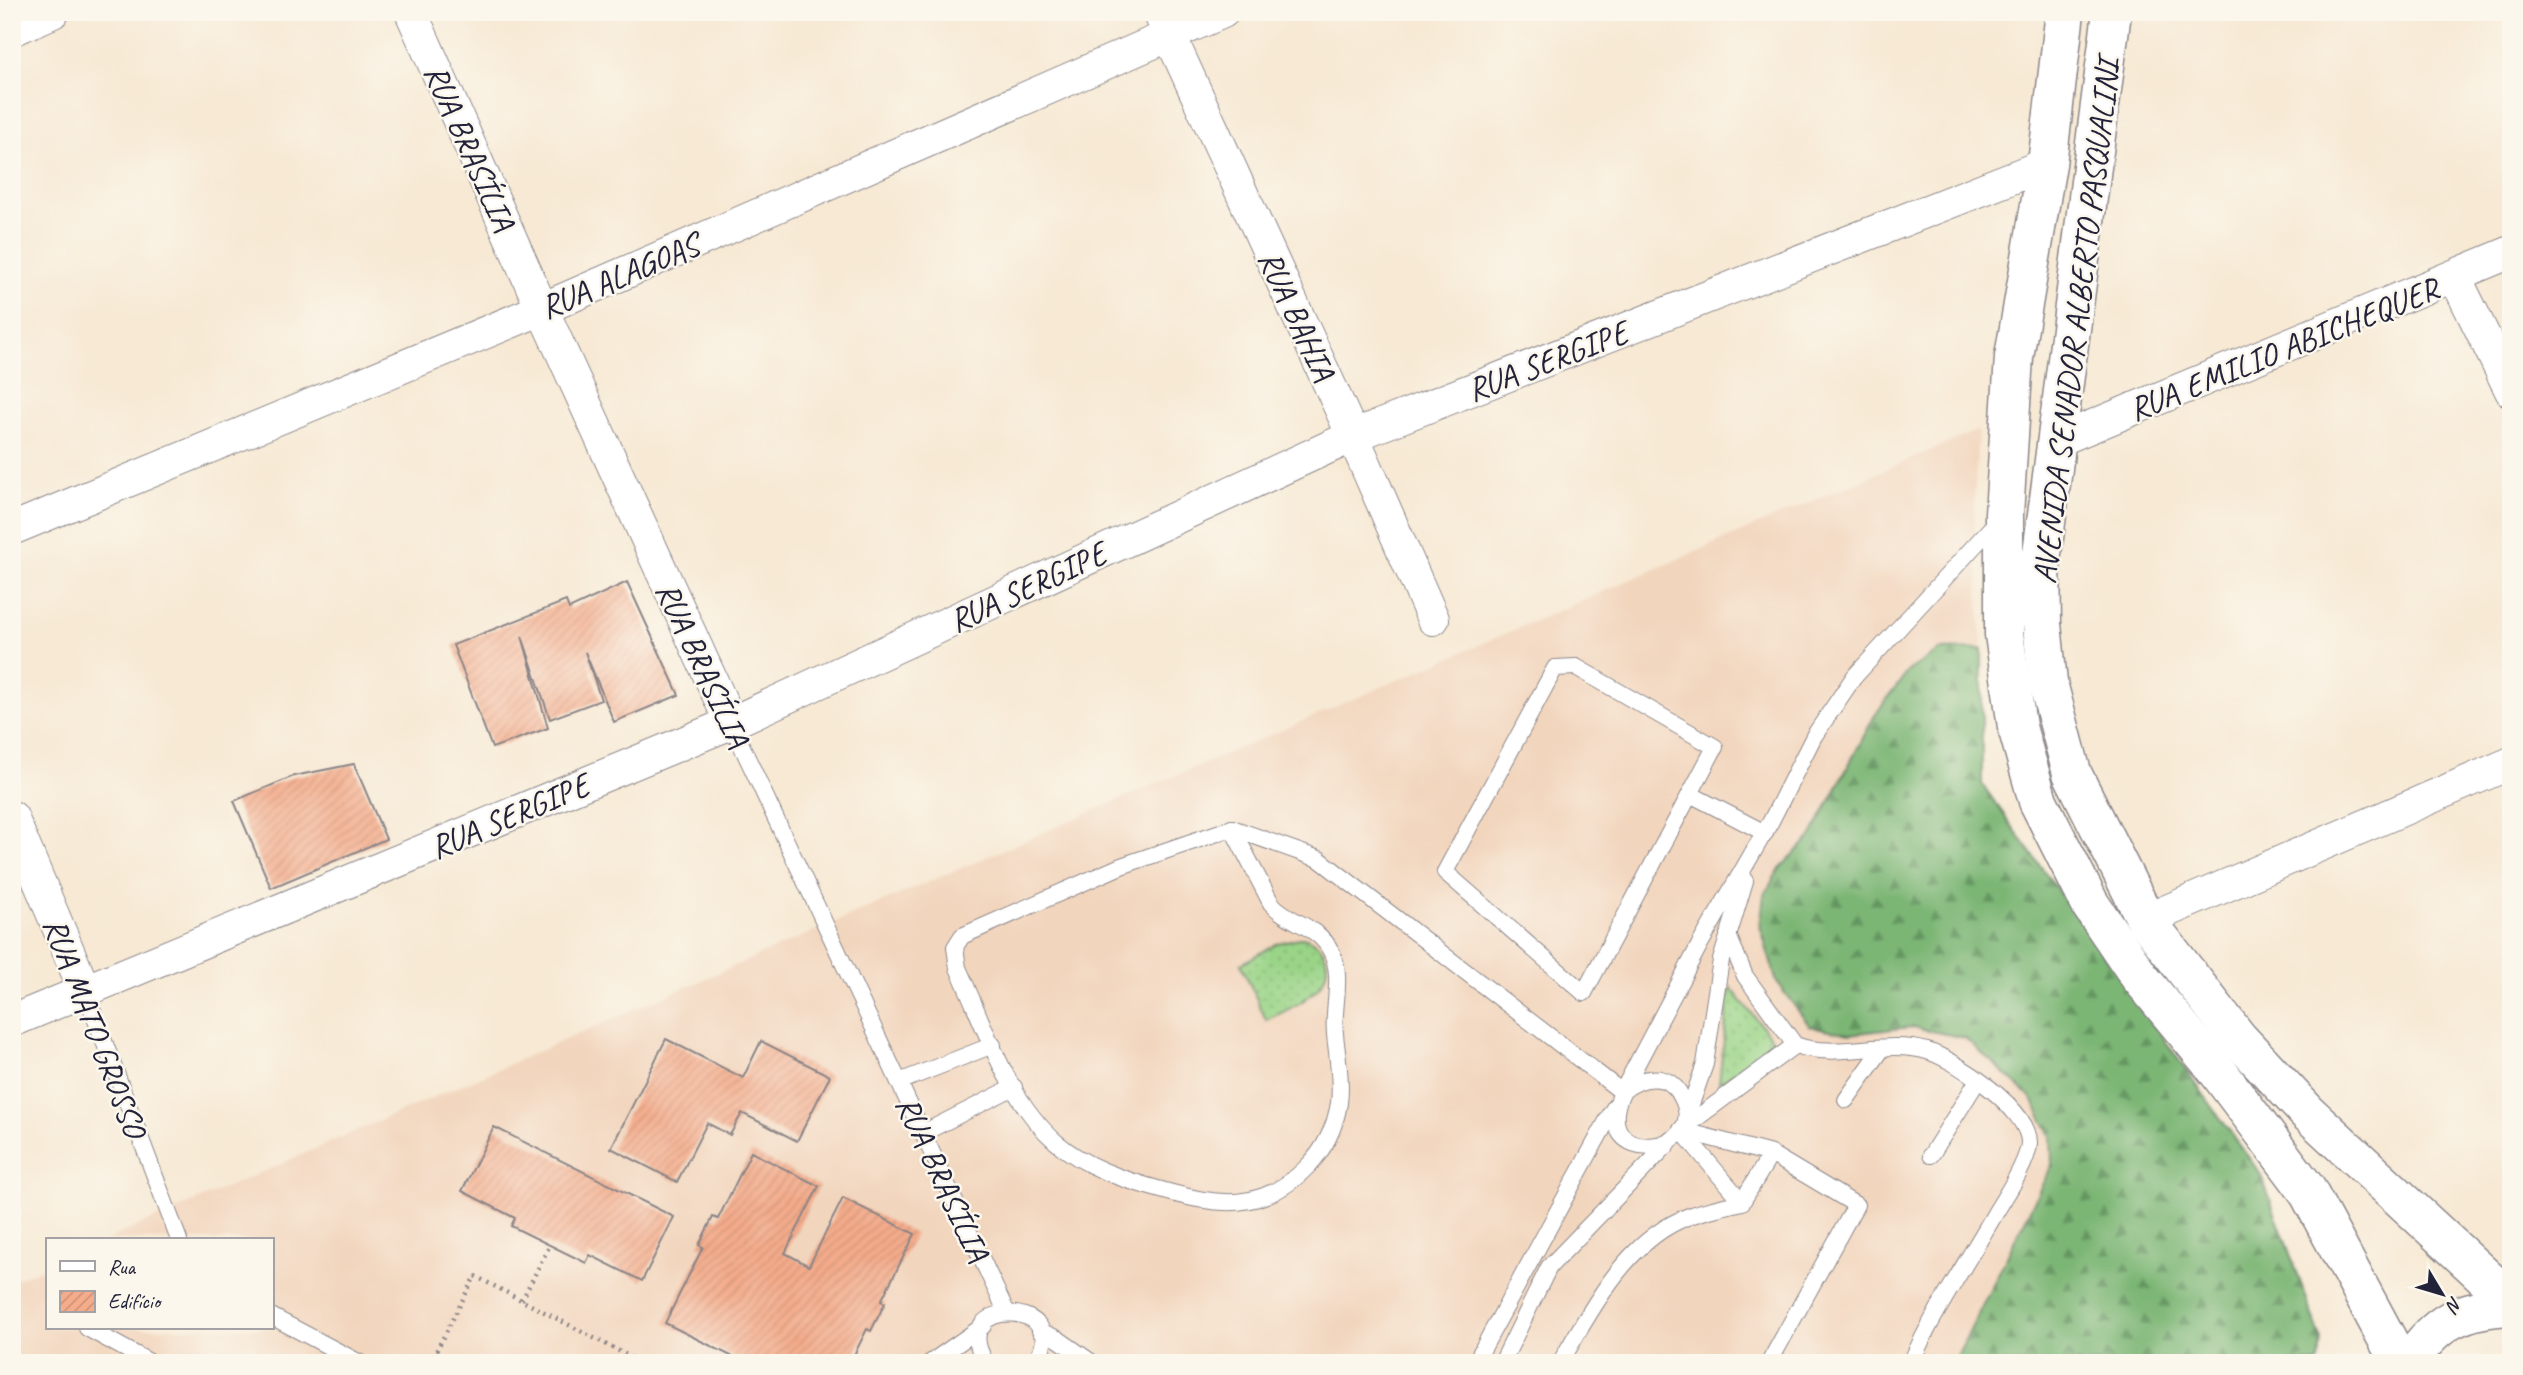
<svg xmlns="http://www.w3.org/2000/svg" width="2523" height="1375" viewBox="0 0 2523 1375" font-family="Caveat,sans-serif">
	<style>
		.built { fill: #f2d5bd }
		.grass { fill: url(#grass-dots); stroke: #5e7b61; stroke-width: 2 }
		.forest { fill: url(#forest-firs); stroke: #4e6c58; stroke-width: 2 }
		.building { fill: url(#building-hatch) }
		.lines { fill: none; stroke-linecap: round; stroke-linejoin: round }
		.service-casing { stroke: #8c8688; stroke-width: 18 }
		.minor-casing { stroke: #8c8688; stroke-width: 34 }
		.secondary-casing { stroke: #8c8688; stroke-width: 41 }
		.path { stroke: #8c8688; stroke-width: 4.5; stroke-dasharray: 2 5; stroke-linecap: butt }
		.service { stroke: #fff; stroke-width: 16 }
		.minor { stroke: #fff; stroke-width: 32 }
		.secondary { stroke: #fff; stroke-width: 38 }
		.labels { text-anchor: middle; stroke-width: 5; stroke-linejoin: round; paint-order: stroke }
		.street-label { font-size: 33px; fill: #22223b; stroke: #fbf7ec }
	</style>
	<defs>
		<pattern id="grass-dots" width="8" height="8" patternUnits="userSpaceOnUse" patternTransform="scale(1.75)"><rect width="8" height="8" fill="#9ad487"/><path d="M2 2h.1M6 6h.1" fill="none" stroke="#84b675" stroke-width="1.8" stroke-linecap="round"/></pattern>
		<pattern id="forest-firs" width="22" height="20" patternUnits="userSpaceOnUse" patternTransform="scale(1.75)"><rect width="22" height="20" fill="#7bb674"/><path d="M5 1l3.5 6h-7zM16 11l3.5 6h-7z" fill="#649460"/></pattern>
		<pattern id="building-hatch" width="6" height="6" patternUnits="userSpaceOnUse" patternTransform="scale(1.75)"><rect width="6" height="6" fill="#f4ac8b"/><path d="M-1 1l2-2M0 6l6-6M5 7l2-2" fill="none" stroke="#d19479"/></pattern>
	</defs>
	<rect width="100%" height="100%" fill="#fbf7ec"/>
	<filter id="ink" filterUnits="userSpaceOnUse"><feTurbulence type="fractalNoise" baseFrequency=".0143" numOctaves="2"/><feDisplacementMap in="SourceGraphic" scale="14" xChannelSelector="R" yChannelSelector="G"/><feConvolveMatrix kernelMatrix="1 2 1 2 8 2 1 2 1" color-interpolation-filters="sRGB"/></filter>
	<filter id="wash" filterUnits="userSpaceOnUse"><feTurbulence type="fractalNoise" baseFrequency=".00686" numOctaves="4" result="noise"/><feDisplacementMap in="SourceGraphic" scale="28" xChannelSelector="R" yChannelSelector="G"/><feGaussianBlur stdDeviation="1.57" result="paint"/><feColorMatrix in="noise" values="0 0 0 0 0 0 0 0 0 0 0 0 0 0 0 0 0 1.4 0 .05"/><feComposite in="paint" operator="in"/></filter>
	<g filter="url(#wash)">
		<rect width="100%" height="100%" fill="#f7e9d4"/>
		<path class="built" d="M1978 430 1974 507 1982 649 1940 650 1908 671 1875 715 1811 837 1780 868 1764 895 1760 926 1849 1034 1912 1027 1965 1038 2031 1097 2051 1136 2052 1165 1954 1363H12V1281L47 1266V1328H271V1240H106L794 940Z"/>
		<g class="grass">
			<path d="M1303 937C1314 940 1323 947 1326 958 1334 991 1289 1009 1266 1020L1241 964 1278 943Z"/>
			<path d="M1730 987 1775 1042 1719 1083Z"/>
		</g>
		<path class="forest" d="M1982 649V784L2261 1175 2321 1338 2319 1363H1954L2052 1165 2051 1136 2031 1097 1965 1038 1912 1027 1849 1034 1810 1026 1777 983 1760 926 1764 895 1780 868 1811 837 1875 715 1908 671 1940 650Z"/>
		<g id="blocks">
			<g class="building">
				<path d="M627 582 679 695 614 722 585 652 601 700 550 719 522 636 548 728 492 748 453 645 566 601 569 609Z"/>
				<path d="M354 764 386 839 271 888 234 801 294 776Z"/>
				<path d="M666 1039 743 1078 761 1041 830 1076 797 1141 742 1113 730 1135 707 1123 677 1182 611 1148Z"/>
				<path d="M494 1127 674 1217 642 1281 590 1255 586 1263 511 1226 515 1218 462 1191Z"/>
				<path d="M751 1152 819 1186 785 1253 809 1266 843 1198 915 1234 881 1301 885 1303 871 1331 867 1329 850 1363H745L665 1323 703 1247 699 1245 713 1217 718 1219Z"/>
			</g>
		</g>
	</g>
	<g filter="url(#ink)">
		<use href="#blocks" fill-opacity="0" stroke="#8c8688" stroke-width="2"/>
		<g class="lines">
			<defs>
				<g id="service">
					<path d="M731 723 1006 1311"/>
					<path d="M1690 794 1584 993 1445 872 1555 668 1576 667 1715 747 1690 794 1765 833"/>
					<path d="M1232 828 1271 903C1289 924 1317 924 1331 951 1344 975 1332 1008 1335 1034 1337 1056 1342 1080 1339 1103 1335 1128 1325 1149 1307 1167 1262 1213 1218 1206 1161 1190 1124 1180 1085 1167 1056 1142 1006 1098 985 1026 958 968L955 947 962 936 1121 866Z"/>
					<path d="M1232 828 1319 859 1622 1092"/>
					<path d="M1728 935 1745 976 1795 1045C1838 1060 1883 1039 1927 1051 1955 1059 2030 1110 2029 1143 2028 1162 2007 1194 1997 1210 1969 1260 1934 1310 1911 1363"/>
					<path d="M85 991 179 1240"/>
					<path d="M899 1082 993 1045"/>
					<path d="M1622 1092C1640 1076 1668 1071 1681 1096 1714 1155 1587 1171 1622 1092L1700 944 1771 821 1814 736 1854 677 1999 519"/>
					<path d="M1846 1100 1882 1049"/>
					<path d="M1687 1116 1705 1064 1721 960 1745 881"/>
					<path d="M1682 1129 1795 1045"/>
					<path d="M1681 1130 1771 1154 1856 1205 1769 1363"/>
					<path d="M1681 1130 1742 1202"/>
					<path d="M923 1133 1014 1087"/>
					<path d="M1931 1155 1978 1080"/>
					<path d="M271 1316 360 1363"/>
					<path d="M87 1328 151 1363"/>
					<path d="M1040 1331 1058 1339 1091 1362"/>
					<path d="M930 1363 983 1326"/>
					<path d="M986 1363C943 1293 1080 1301 1034 1363"/>
					<path d="M1475 1363 1615 1106"/>
					<path d="M1502 1363 1549 1267 1668 1144"/>
					<path d="M1560 1363C1590 1312 1623 1246 1680 1220 1698 1211 1722 1207 1742 1202L1771 1154"/>
				</g>
				<g id="minor">
					<path d="M411 12 542 309 731 723"/>
					<path d="M1159 12 1353 436 1433 619"/>
					<path d="M12 30 53 12"/>
					<path d="M2455 277 2511 391"/>
					<path d="M2054 442 2511 252"/>
					<path d="M12 529 542 309 1223 12"/>
					<path d="M12 817 85 991"/>
					<path d="M2146 920 2511 763"/>
					<path d="M12 1021 731 723 1353 436 2047 164"/>
				</g>
				<g id="secondary">
					<path d="M2065 12 2047 164 2014 357 2004 514V634L2017 727 2038 801 2090 904 2139 976 2219 1073 2307 1190 2400 1363"/>
					<path d="M2112 12 2041 561 2042 624 2048 683 2072 773 2146 920 2238 1038 2308 1113 2511 1301"/>
					<path d="M2409 1363C2435 1322 2462 1308 2511 1306"/>
				</g>
			</defs>
			<use href="#service" class="service-casing"/>
			<use href="#minor" class="minor-casing"/>
			<use href="#secondary" class="secondary-casing"/>
			<g class="path">
				<path d="M522 1300 550 1245"/>
				<path d="M430 1363 475 1276 642 1363"/>
				<path d="M741 1363 742 1361"/>
			</g>
			<use href="#service" class="service"/>
			<use href="#minor" class="minor"/>
			<use href="#secondary" class="secondary"/>
		</g>
	</g>
	<g class="labels">
		<g class="street-label">
			<text transform="translate(471 147) rotate(66)" y="12">RUA BRASÍLIA</text>
			<text transform="translate(619 275) rotate(-23)" y="12">RUA ALAGOAS</text>
			<text transform="translate(1298 315) rotate(65)" y="12">RUA BAHIA</text>
			<text transform="translate(2075 321) rotate(-83)" y="12">AVENIDA SENADOR ALBERTO PASQUALINI</text>
			<text transform="translate(2283 348) rotate(-22)" y="12">RUA EMILIO ABICHEQUER</text>
			<text transform="translate(1547 360) rotate(-21)" y="12">RUA SERGIPE</text>
			<text transform="translate(1027 586) rotate(-25)" y="12">RUA SERGIPE</text>
			<text transform="translate(704 664) rotate(65)" y="12">RUA BRASÍLIA</text>
			<text transform="translate(509 815) rotate(-23)" y="12">RUA SERGIPE</text>
			<text transform="translate(96 1027) rotate(69)" y="12">RUA MATO GROSSO</text>
			<text transform="translate(944 1178) rotate(65)" y="12">RUA BRASÍLIA</text>
		</g>
	</g>
	<rect width="2523" height="1375" fill="none" stroke="#fbf7ec" stroke-width="42"/>
	<rect x="46" y="1238" width="228" height="91" fill="#fbf7ec" stroke="#a4a2a5" stroke-width="2"/>
	<rect x="60" y="1261" width="35" height="10" fill="#ffffff" stroke="#a4a2a5" stroke-width="2"/>
	<text x="108" y="1274" font-size="21" fill="#22223b">Rua</text>
	<rect x="60" y="1291" width="35" height="21" fill="url(#building-hatch)" stroke="#a4a2a5" stroke-width="2"/>
	<text x="108" y="1308" font-size="21" fill="#22223b">Edifício</text>
	<g transform="translate(2442 1294) rotate(128)" stroke="#fbf7ec" stroke-width="5" paint-order="stroke">
	<path d="M0-5L12 26L0 18L-12 26Z" fill="#22223b"/>
	<text y="-10" font-size="19" font-weight="bold" text-anchor="middle" fill="#22223b">N</text>
	</g>
</svg>
